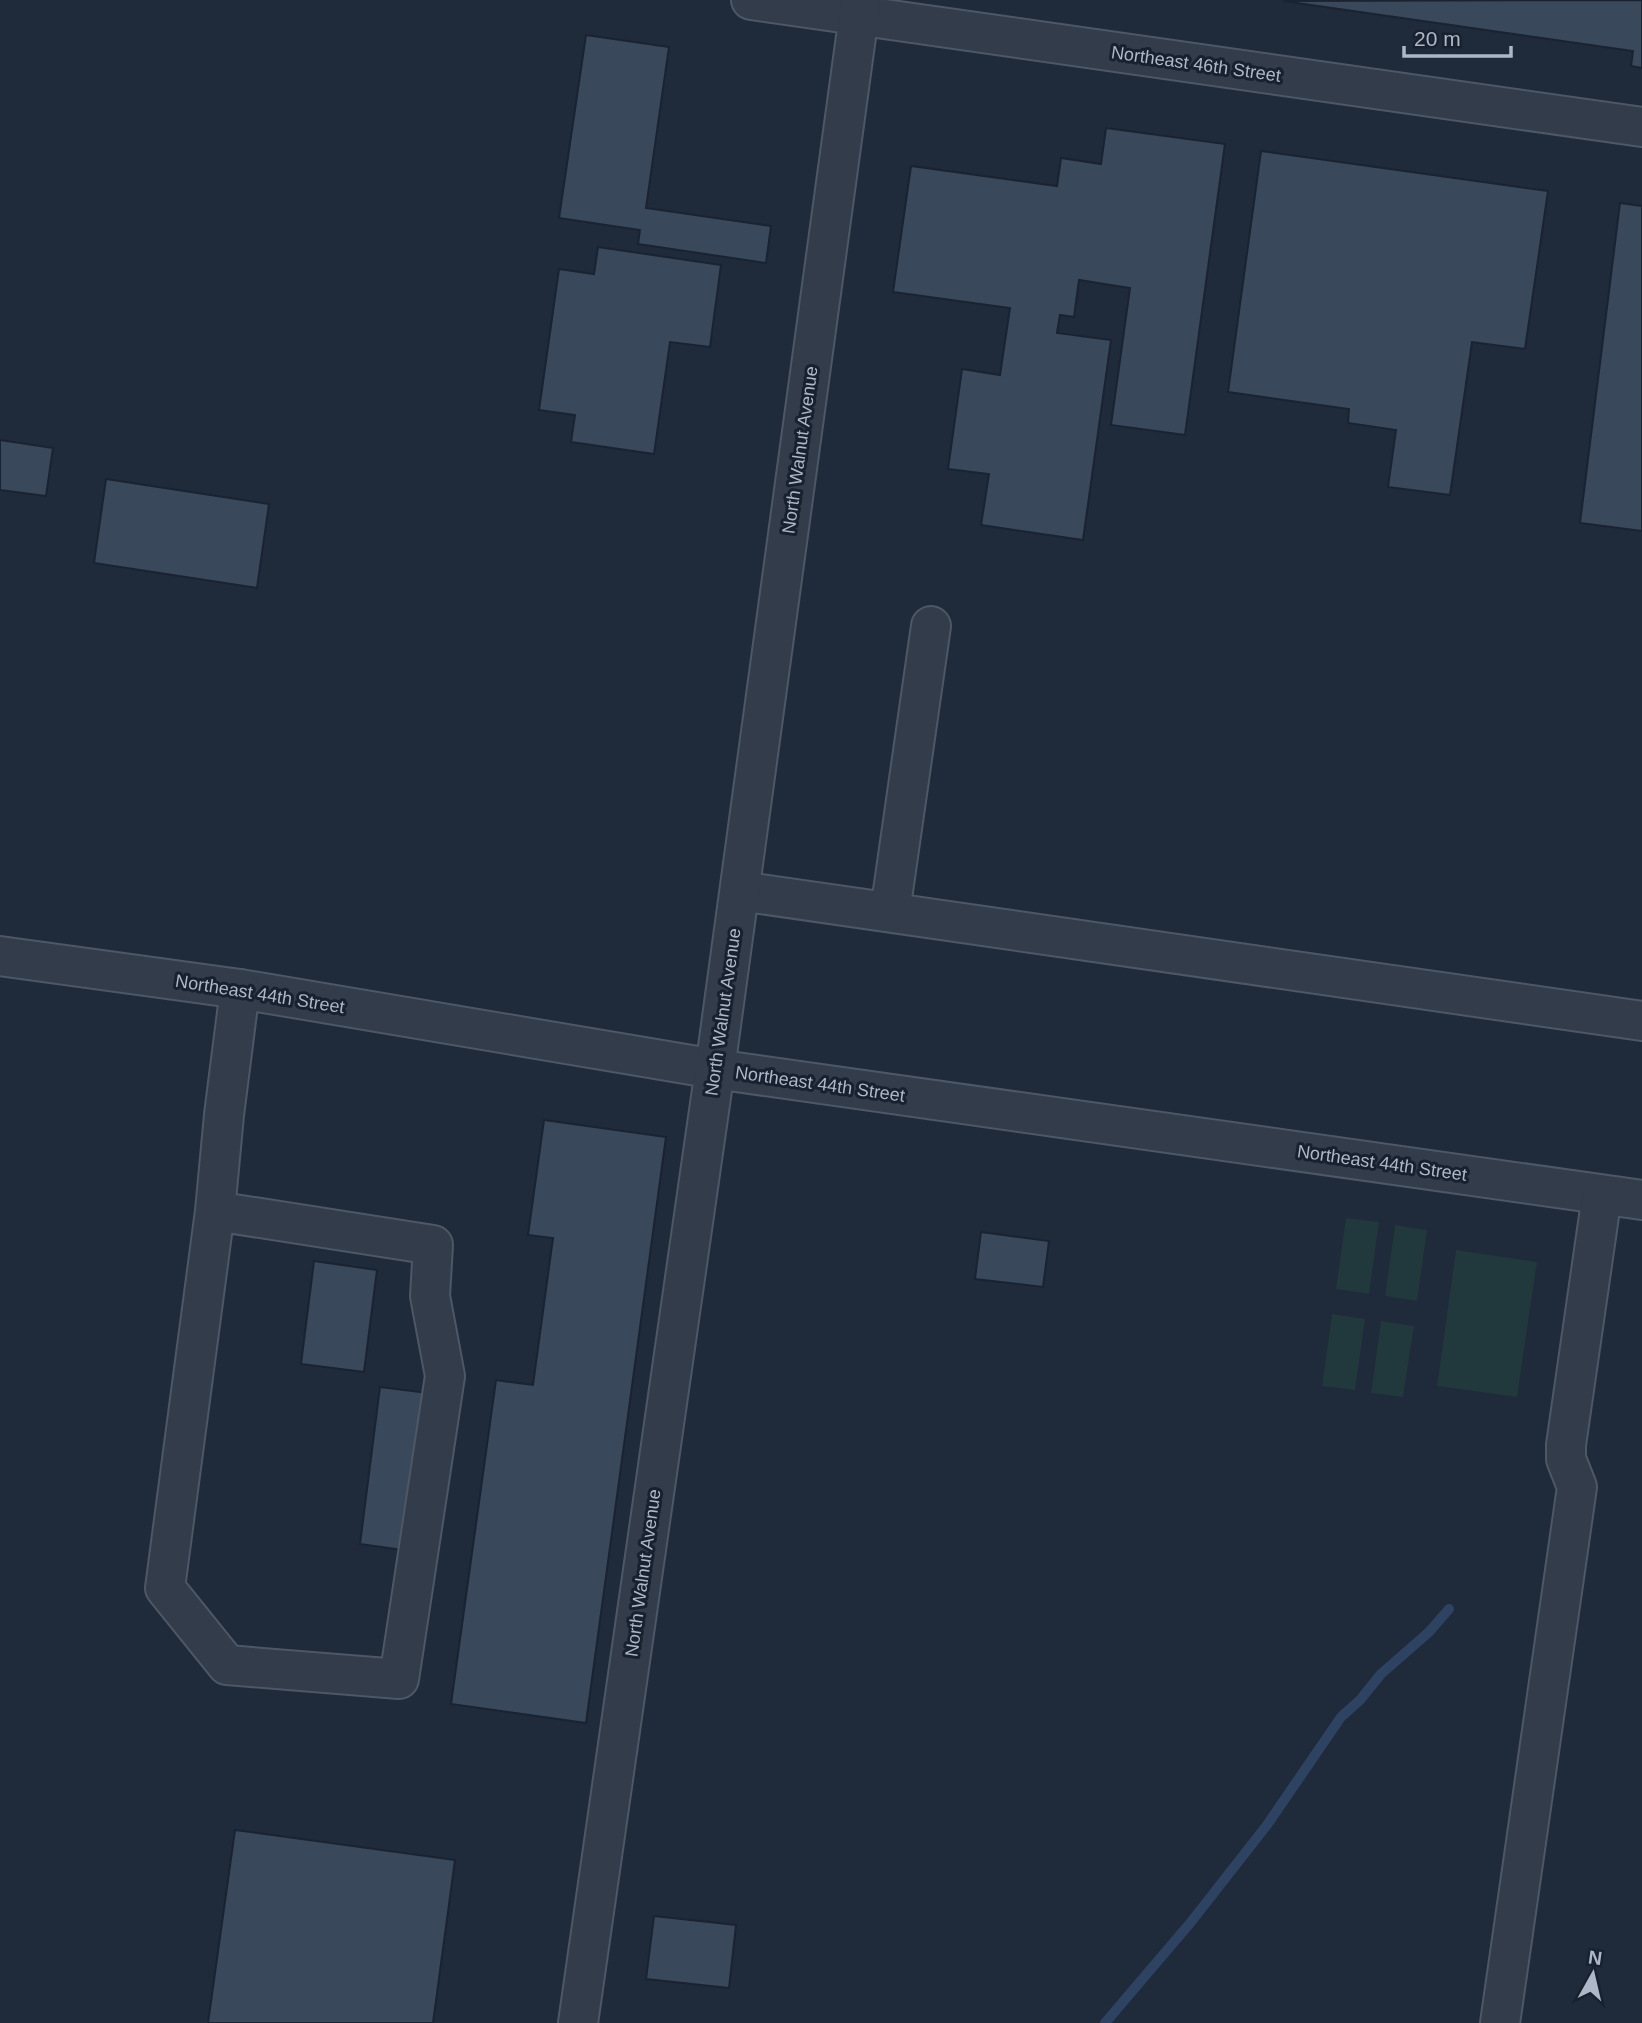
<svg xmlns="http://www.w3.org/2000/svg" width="1642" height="2023" viewBox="0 0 1642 2023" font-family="Helvetica,sans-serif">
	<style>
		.green { fill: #21383c }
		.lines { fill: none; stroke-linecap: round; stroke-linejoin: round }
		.stream { stroke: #2e4362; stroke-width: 10 }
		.building { fill: #3a485b; stroke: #1a2331; stroke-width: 2 }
		.minor-casing { stroke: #4d5765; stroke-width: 42 }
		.minor { stroke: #323c4b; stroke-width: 38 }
		.labels { text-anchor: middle; stroke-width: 6; stroke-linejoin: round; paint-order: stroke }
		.street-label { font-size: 18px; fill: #adb7c7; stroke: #18212f }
	</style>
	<rect width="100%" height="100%" fill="#1f2a3b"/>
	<g class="green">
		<path d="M1346 1218 1379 1222 1369 1294 1336 1289Z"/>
		<path d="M1395 1225 1427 1230 1417 1301 1385 1296Z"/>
		<path d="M1456 1250 1537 1262 1517 1397 1437 1386Z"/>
		<path d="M1332 1314 1365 1319 1355 1390 1322 1386Z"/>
		<path d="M1381 1321 1414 1326 1403 1397 1371 1393Z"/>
	</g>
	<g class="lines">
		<path class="stream" d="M1105 2023 1191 1922 1267 1825 1341 1717 1360 1700 1381 1674 1429 1632 1449 1609"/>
	</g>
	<g class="building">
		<path d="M1642 0V68L1631 66 1633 51 1283 1Z"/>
		<path d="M586 35 669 47 646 208 771 226 766 263 638 244 640 230 559 218Z"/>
		<path d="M1106 128 1225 144 1185 435 1111 425 1130 288 1079 280 1074 317 1060 315 1057 333 1111 340 1083 540 981 525 989 474 948 469 962 369 1000 375 1010 308 893 292 911 166 1057 186 1061 158 1101 164Z"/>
		<path d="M1261 151 1548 191 1525 349 1472 342 1450 495 1388 487 1396 430 1348 423 1349 409 1228 392Z"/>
		<path d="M1620 203 1642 206V531L1580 523Z"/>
		<path d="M598 247 721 265 710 347 670 342 654 454 571 442 575 415 539 410 559 269 594 274Z"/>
		<path d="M0 440 53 448 46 496 0 490Z"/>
		<path d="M106 479 269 504 257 588 94 563Z"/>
		<path d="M544 1120 666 1137 586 1723 451 1704 496 1380 533 1385 553 1238 528 1235Z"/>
		<path d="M981 1232 1049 1241 1043 1287 975 1279Z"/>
		<path d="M314 1261 377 1270 364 1372 301 1364Z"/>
		<path d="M380 1387 436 1394 417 1552 360 1544Z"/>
		<path d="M235 1830 455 1860 433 2023H208Z"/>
		<path d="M654 1916 736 1925 729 1988 646 1979Z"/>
	</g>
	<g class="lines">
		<defs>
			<g id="minor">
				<path d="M751 0 1642 127"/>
				<path d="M740 891 1642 1021"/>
				<path d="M890 912 931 626"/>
				<path d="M0 956 240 989 715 1069 1642 1200"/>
				<path d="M215 1211 433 1245 430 1296 445 1376 399 1679 227 1665 165 1588 215 1211 224 1115 240 989"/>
				<path d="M578 2023 715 1069 861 0"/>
				<path d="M1500 2023 1577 1487 1566 1459V1445L1602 1195"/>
			</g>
		</defs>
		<use href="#minor" class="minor-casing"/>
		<use href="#minor" class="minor"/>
	</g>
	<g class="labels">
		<g class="street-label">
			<text transform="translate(1196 64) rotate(8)" y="6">Northeast 46th Street</text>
			<text transform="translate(800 450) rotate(-82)" y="6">North Walnut Avenue</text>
			<text transform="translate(260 994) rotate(9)" y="6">Northeast 44th Street</text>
			<text transform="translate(723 1012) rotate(-82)" y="6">North Walnut Avenue</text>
			<text transform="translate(820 1084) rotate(8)" y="6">Northeast 44th Street</text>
			<text transform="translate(1382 1163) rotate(8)" y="6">Northeast 44th Street</text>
			<text transform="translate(643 1573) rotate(-82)" y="6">North Walnut Avenue</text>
		</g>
	</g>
	<g transform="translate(1593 1974) rotate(8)" stroke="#18212f" stroke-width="5" paint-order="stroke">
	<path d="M0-5L12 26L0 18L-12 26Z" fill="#adb7c7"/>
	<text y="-10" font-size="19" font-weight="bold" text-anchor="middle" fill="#adb7c7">N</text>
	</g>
	<path d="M1404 46v10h107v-10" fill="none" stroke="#adb7c7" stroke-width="3.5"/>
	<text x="1414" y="46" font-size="21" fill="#adb7c7" stroke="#18212f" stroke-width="5" paint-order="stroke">20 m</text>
</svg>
